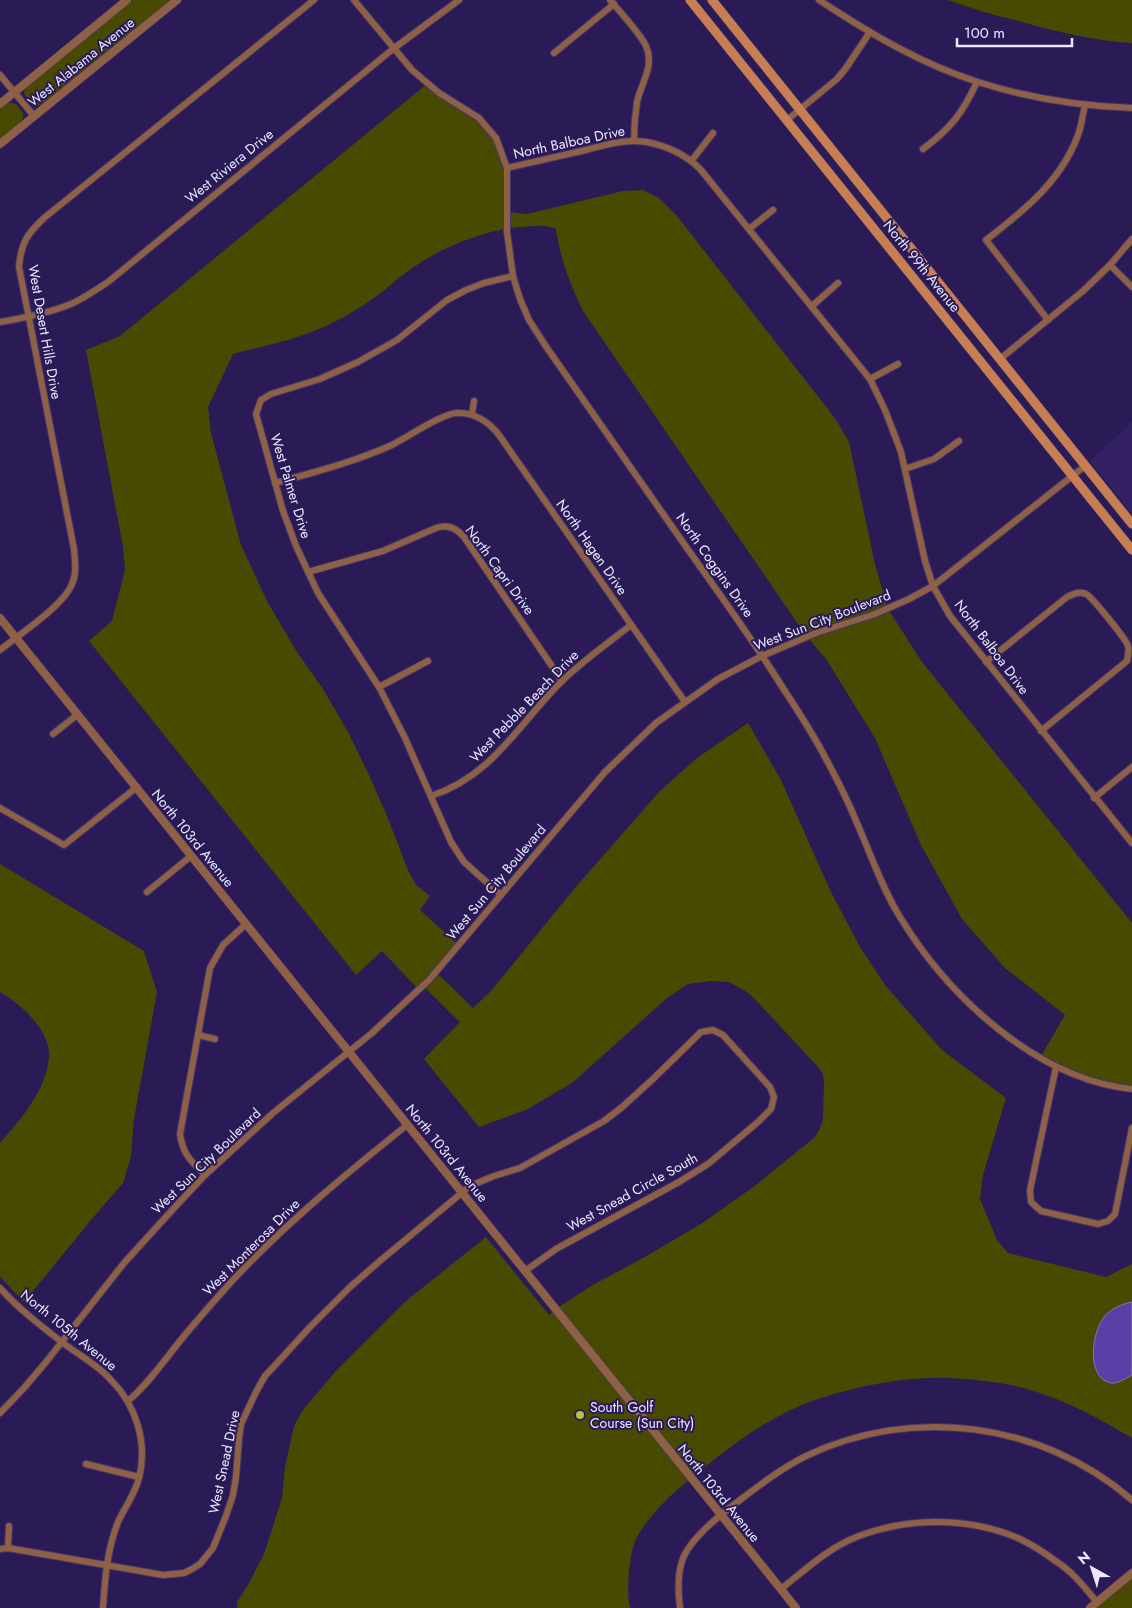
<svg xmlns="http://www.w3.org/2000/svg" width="1132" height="1608" viewBox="0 0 1132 1608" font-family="Jost,sans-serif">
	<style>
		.built { fill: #332164 }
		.green { fill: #494a02 }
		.water { fill: #5a3fa7; stroke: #8572c1 }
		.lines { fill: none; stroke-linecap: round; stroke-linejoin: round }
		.minor-casing { stroke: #45376d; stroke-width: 8 }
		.tertiary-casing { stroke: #45376d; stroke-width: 9 }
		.secondary-casing { stroke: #45376d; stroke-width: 10 }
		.minor { stroke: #8e6045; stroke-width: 6 }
		.tertiary { stroke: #8e6045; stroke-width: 8 }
		.secondary { stroke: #c87e53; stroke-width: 9 }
		.poi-dot { fill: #bcbf43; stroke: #2a1a55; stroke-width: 2 }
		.labels { text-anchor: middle; stroke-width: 4; stroke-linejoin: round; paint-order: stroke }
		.street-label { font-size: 14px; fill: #eae8ff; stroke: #2a1a55 }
		.poi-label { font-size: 14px; fill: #eae8ff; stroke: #2a1a55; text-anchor: start }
	</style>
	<rect width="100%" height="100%" fill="#2a1a55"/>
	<path class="built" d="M1132 422V514L1090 461Z"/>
	<g class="green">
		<path d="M133 0H171L41 105 35 106 24 94 25 88 28 85Z"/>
		<path d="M948 0H1132V43C1095 41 1058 32 1022 22 997 16 972 9 948 0Z"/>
		<path d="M427 84 488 128 507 168 508 212 527 214 623 191 643 190 659 198 677 216 824 404 838 423 849 442 875 564 888 609 922 662 1132 923V1089L1119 1088 1040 1058 1065 1015 1005 968 962 919 921 845 875 738 826 659 807 637 583 311C570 284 560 259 556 229 546 224 534 226 523 227 485 229 437 249 407 272 399 277 393 283 386 289 368 303 349 315 328 325 298 339 265 346 233 354L208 407 211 433 241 545 268 603 297 652 323 689 348 732 369 775 387 816 408 870 416 885 430 896 420 910 459 945 436 972 473 1008 492 990 574 889 660 791 697 758 748 723 781 780 831 892 860 947 885 985 942 1050 1006 1098 983 1175 980 1199 997 1240 1008 1253 1106 1277 1132 1264V1438C1100 1419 1066 1400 1030 1390 1005 1382 977 1380 951 1378 909 1376 861 1385 821 1398 780 1411 744 1436 711 1462 683 1484 655 1506 637 1537 629 1552 626 1591 630 1608H237V1602L249 1583 264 1554 282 1498 285 1467 294 1426 303 1410 335 1372 406 1301 486 1237 549 1315 563 1304 593 1285 643 1258 701 1224 756 1185 815 1137 822 1124 823 1115 824 1084 823 1074 819 1068 752 996 744 990 729 982 712 981 688 984 666 999 572 1083 526 1110 479 1127 424 1059 460 1022 423 986 419 990 382 951 356 975 89 641 112 621 125 570 123 547 86 350 120 336Z"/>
		<path d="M8 102 16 104 23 113V118L20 122 0 139V108Z"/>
		<path d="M0 864 144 951 157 992 134 1119 131 1157 123 1183 91 1220 24 1302 0 1277V1143C21 1119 46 1091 49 1057 51 1031 20 1003 0 992Z"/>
		<path d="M1132 1578V1608H1096L1098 1606Z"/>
	</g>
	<path class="water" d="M1132 1302V1375C1126 1378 1118 1384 1111 1383 1085 1378 1092 1330 1105 1316 1112 1308 1122 1304 1132 1302Z"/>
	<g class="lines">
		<defs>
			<g id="minor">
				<path d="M354 0 412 70 439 93 479 118 496 138 507 168V232L513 276 520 299 529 320 545 345C590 410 636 475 682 541 713 585 745 629 774 674 791 701 810 728 825 757 837 779 848 801 857 823 871 855 882 888 900 917 948 996 1036 1079 1132 1089"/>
				<path d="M610 0C620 12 640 33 646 46 655 66 641 83 637 102 635 115 634 127 634 141"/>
				<path d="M819 0C869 33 921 64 978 82 1028 98 1080 106 1132 108"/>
				<path d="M554 53 614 4"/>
				<path d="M0 75 34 116"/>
				<path d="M787 120 837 79 846 68 870 32"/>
				<path d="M923 149C951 128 962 114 977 82"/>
				<path d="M692 160 713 133"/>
				<path d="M507 168C534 162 560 156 586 150 602 146 619 140 636 141 659 142 685 153 701 170L870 379 885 410 901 452 925 561 933 586 950 616 1132 843"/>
				<path d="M749 229 773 210"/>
				<path d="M1110 265 1132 287"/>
				<path d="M812 306 838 283"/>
				<path d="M1048 320 986 240C1025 210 1065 178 1080 129 1082 121 1083 113 1085 106"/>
				<path d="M0 322C24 318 49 313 71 304 84 298 96 290 108 282L393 49 459 0"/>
				<path d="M1000 359 1083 291 1110 265 1132 239"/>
				<path d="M870 379 898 364"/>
				<path d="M472 414 474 401"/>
				<path d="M905 469 934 459 959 441"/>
				<path d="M275 483C315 472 354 462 392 445 408 437 441 414 457 413 474 412 489 422 499 435L685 702"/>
				<path d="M308 572 383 551 436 528C448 524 456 528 464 537L562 681"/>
				<path d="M0 650C19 635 64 605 72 584 77 573 75 561 74 549L19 267C21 243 27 234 44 218L314 0"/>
				<path d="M986 662 1067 597C1074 594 1079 591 1086 594 1092 597 1126 639 1128 646 1129 651 1128 655 1127 661L1041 731"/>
				<path d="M379 687 428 661"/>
				<path d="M53 734 77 715"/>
				<path d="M431 796C493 776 519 723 563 680 584 660 608 643 631 625"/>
				<path d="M1094 798 1132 767"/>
				<path d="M0 808 64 845 137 787"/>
				<path d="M147 892 191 856"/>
				<path d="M501 895 464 862 451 842 405 738 379 687 318 593 296 546 283 511 256 414 261 400 271 394 320 379 358 362 397 340 447 300 466 290 484 283 513 276"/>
				<path d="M198 1035 215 1039"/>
				<path d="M1056 1067 1030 1190 1031 1202 1041 1211 1098 1224 1108 1221 1115 1214 1132 1128"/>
				<path d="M205 1175C191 1161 183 1155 180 1134L210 968 223 945 246 924"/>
				<path d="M0 1288C19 1309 41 1326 63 1343 79 1355 98 1365 111 1380 136 1405 148 1443 139 1478 135 1494 125 1507 118 1522 107 1550 105 1578 103 1608"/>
				<path d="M128 1401C148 1384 163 1362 180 1341 197 1320 214 1301 232 1281 286 1223 346 1174 407 1125"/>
				<path d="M0 1413 24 1388 46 1362 124 1263 175 1207 205 1175 273 1113 372 1033 429 980 605 772 656 723 718 679 762 656 816 633 875 614 909 599 933 586 1085 466"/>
				<path d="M86 1464 139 1477"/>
				<path d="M8 1548 9 1526"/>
				<path d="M0 1549 8 1548 163 1575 184 1573 192 1569 200 1564 213 1548 226 1516 233 1495 236 1477 239 1439 241 1424 256 1392 265 1376 279 1361 310 1327 350 1287 381 1260 470 1186 494 1176 520 1168 604 1121 621 1108 653 1079 701 1032 713 1030 723 1035 770 1087 774 1097 771 1109 758 1122 708 1164 679 1182 556 1249 525 1271"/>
				<path d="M781 1589C805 1570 829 1547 859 1536 909 1517 969 1517 1018 1538 1031 1544 1045 1553 1057 1562 1073 1572 1085 1588 1097 1602"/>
				<path d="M680 1608C678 1592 677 1571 684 1556 694 1535 721 1514 740 1500 761 1484 782 1468 806 1456 913 1405 1042 1422 1132 1500"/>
			</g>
			<g id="tertiary">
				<path d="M0 104 127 0"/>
				<path d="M0 144 177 0"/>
				<path d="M0 618 796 1608"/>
				<path d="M1090 1608 1132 1573"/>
			</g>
			<g id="secondary">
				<path d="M690 0 1132 550"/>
				<path d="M712 0 1132 524"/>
			</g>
		</defs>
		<use href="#minor" class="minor-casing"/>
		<use href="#tertiary" class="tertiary-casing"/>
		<use href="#secondary" class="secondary-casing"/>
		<use href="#minor" class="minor"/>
		<use href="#tertiary" class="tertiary"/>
		<use href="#secondary" class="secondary"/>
	</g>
	<circle class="poi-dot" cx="580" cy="1415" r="5"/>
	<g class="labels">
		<g class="street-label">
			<text transform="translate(81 62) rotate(-39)" y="5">West Alabama Avenue</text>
			<text transform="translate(569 142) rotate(-12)" y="5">North Balboa Drive</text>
			<text transform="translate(229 166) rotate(-39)" y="5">West Riviera Drive</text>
			<text transform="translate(922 266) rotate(51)" y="5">North 99th Avenue</text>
			<text transform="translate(45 332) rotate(80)" y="5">West Desert Hills Drive</text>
			<text transform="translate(291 486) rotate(73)" y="5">West Palmer Drive</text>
			<text transform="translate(592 547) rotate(55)" y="5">North Hagen Drive</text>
			<text transform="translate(715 565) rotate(55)" y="5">North Coggins Drive</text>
			<text transform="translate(500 570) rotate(54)" y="5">North Capri Drive</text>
			<text transform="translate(822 620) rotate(-21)" y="5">West Sun City Boulevard</text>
			<text transform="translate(992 647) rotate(53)" y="5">North Balboa Drive</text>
			<text transform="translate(524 706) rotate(-46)" y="5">West Pebble Beach Drive</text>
			<text transform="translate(193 838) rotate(51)" y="5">North 103rd Avenue</text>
			<text transform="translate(496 882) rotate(-50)" y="5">West Sun City Boulevard</text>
			<text transform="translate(447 1153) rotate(51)" y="5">North 103rd Avenue</text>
			<text transform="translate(206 1161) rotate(-44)" y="5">West Sun City Boulevard</text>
			<text transform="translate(632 1192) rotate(-29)" y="5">West Snead Circle South</text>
			<text transform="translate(251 1247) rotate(-45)" y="5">West Monterosa Drive</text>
			<text transform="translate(69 1330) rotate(39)" y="5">North 105th Avenue</text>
			<text transform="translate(224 1462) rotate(-78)" y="5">West Snead Drive</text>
			<text transform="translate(719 1493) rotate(51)" y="5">North 103rd Avenue</text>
		</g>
		<g class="poi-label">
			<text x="590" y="1412">South Golf<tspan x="590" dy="16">Course (Sun City)</tspan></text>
		</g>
	</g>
	<g transform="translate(1092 1568) rotate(321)" stroke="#2a1a55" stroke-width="4" paint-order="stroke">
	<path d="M0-4L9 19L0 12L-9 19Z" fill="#eae8ff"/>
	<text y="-8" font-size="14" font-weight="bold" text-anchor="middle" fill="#eae8ff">N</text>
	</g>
	<path d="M957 38v8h115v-8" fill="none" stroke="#eae8ff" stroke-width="2.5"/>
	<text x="964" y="38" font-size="15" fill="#eae8ff" stroke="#2a1a55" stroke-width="4" paint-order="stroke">100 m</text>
</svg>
